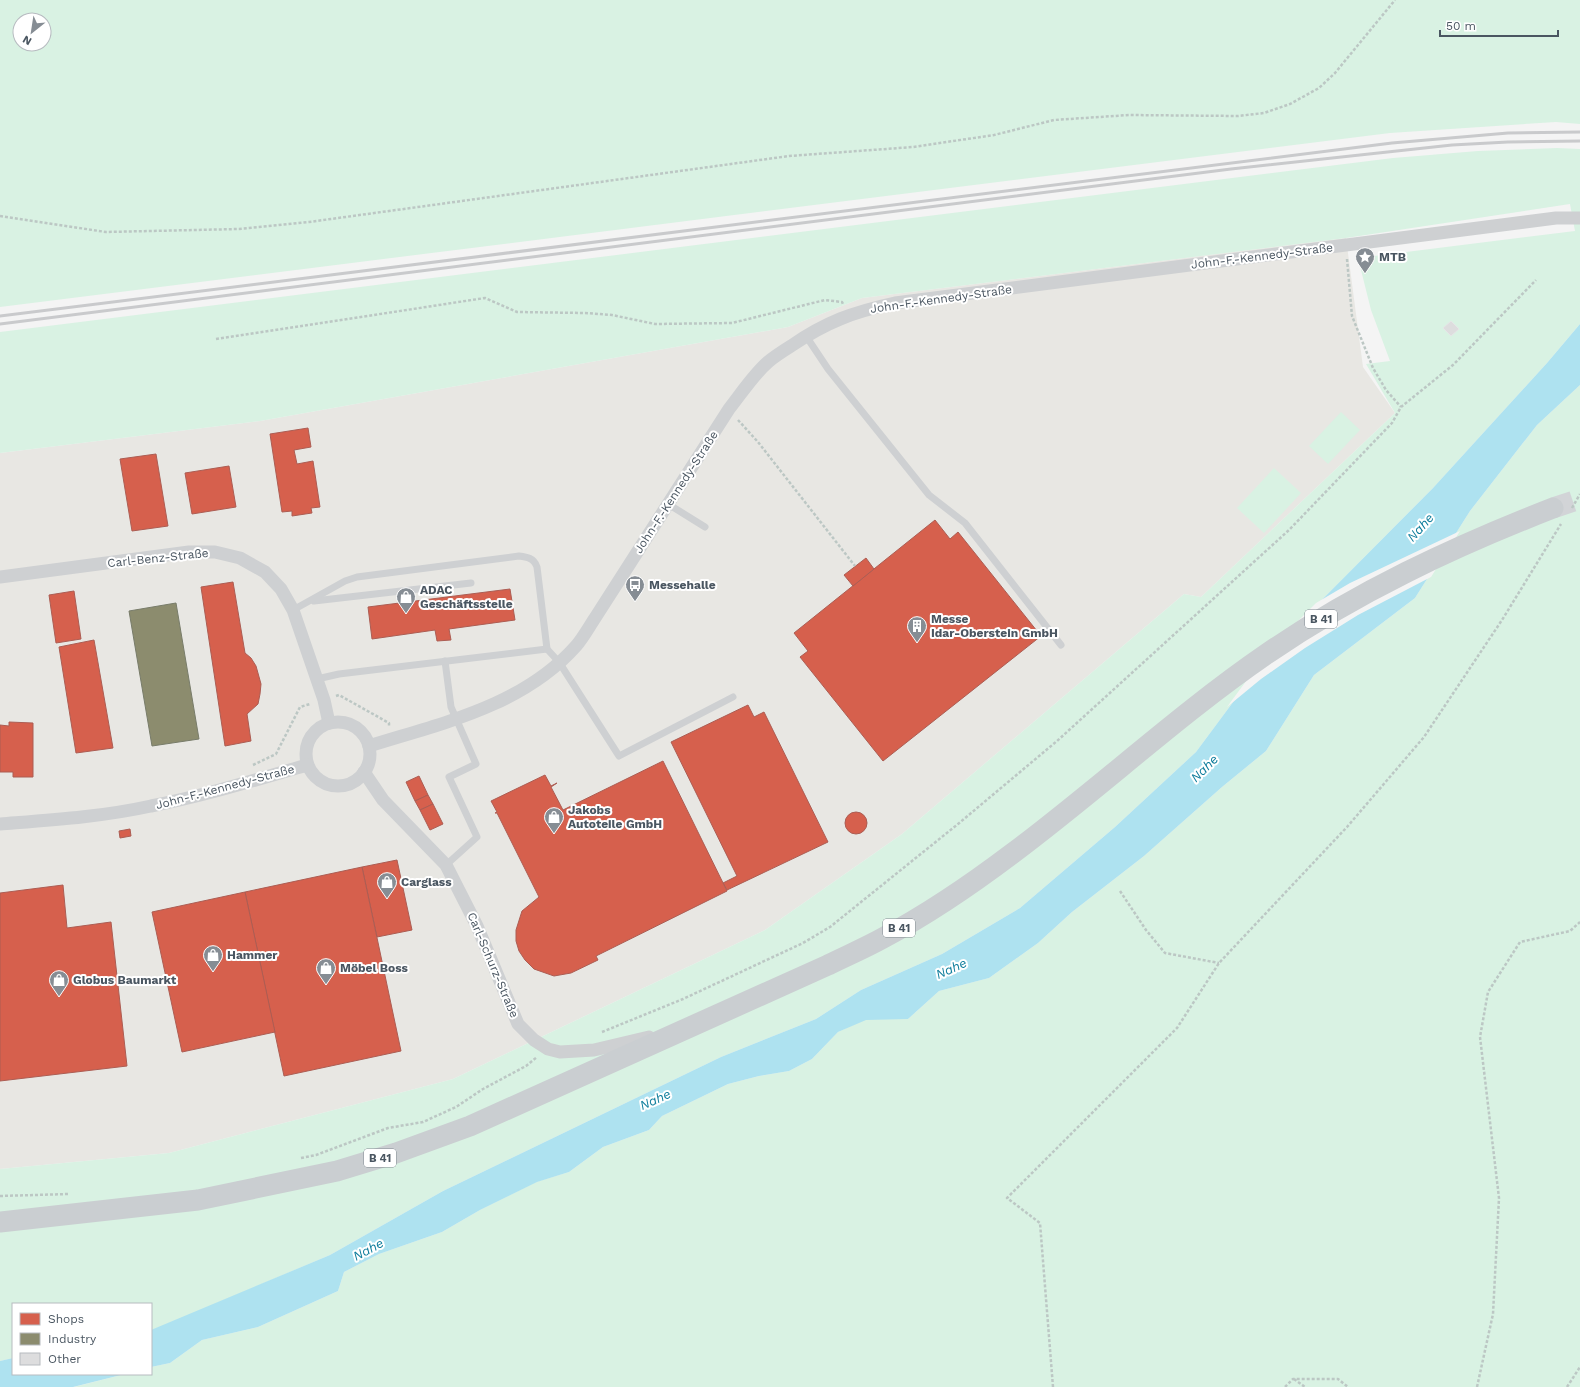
<svg xmlns="http://www.w3.org/2000/svg" width="1580" height="1387" viewBox="0 0 1580 1387" font-family="'Work Sans',sans-serif">
	<style>
		.commercial { fill: #e8e7e3 }
		.green { fill: #d9f2e3; fill-rule: evenodd }
		.water { fill: #aee2f0 }
		.pier { fill: #f4f4f4 }
		.shops { fill: #d6604d; stroke: #ac5d53 }
		.industry { fill: #8c8c6e; stroke: #787c6a }
		.building { fill: #ddddde; stroke: #e5e6e7 }
		.lines { fill: none; stroke-linecap: round; stroke-linejoin: round }
		.primary-tunnel { stroke: #d2d4d7; stroke-width: 21; stroke-dasharray: 21 10; stroke-linecap: butt }
		.path { stroke: #bcc7c4; stroke-width: 2.5; stroke-dasharray: 3 2; stroke-linecap: butt }
		.service { stroke: #ced0d2; stroke-width: 7 }
		.minor { stroke: #ced0d2; stroke-width: 13 }
		.primary { stroke: #caced1; stroke-width: 21 }
		.rail { stroke: #c9cacc; stroke-width: 3 }
		.labels { text-anchor: middle; stroke-width: 4; stroke-linejoin: round; paint-order: stroke }
		.shield { fill: #fff; stroke: #808990; stroke-width: 1 }
		.shield-label { font-size: 11px; font-weight: bold; fill: #4a5661 }
		.street-label { font-size: 12px; fill: #4a5661; stroke: #fff }
		.poi-label { font-size: 12px; font-weight: bold; fill: #4a5661; stroke: #fff; text-anchor: start }
		.water-label { font-size: 13px; font-style: italic; fill: #0c7c9b; stroke: #fff }
	</style>
	<rect width="100%" height="100%" fill="#f4f4f4"/>
	<path class="commercial" d="M1346 238 1363 367 1395 413 1201 597 1184 594 902 834 765 930 453 1079 169 1153 0 1169V453L260 421 788 327 862 298Z"/>
	<g class="green">
		<path d="M0 0H1580V124L1556 122 1390 133 0 307ZM20 20H44V44H20Z"/>
		<path d="M1557 148 1580 149V324L1547 363 1433 488 1271 651 1196 752 1115 827 1020 908 942 954 861 990 816 1019 721 1057 443 1191 330 1255 158 1328 151 1330V1304H13V1358L0 1361V1169L169 1153 453 1079 765 930 902 834 1184 594 1201 597 1395 413 1366 364 1390 361 1371 310 1358 258 1575 231 1570 204 1346 238 862 298 788 327 260 421 0 453V332L1393 158 1478 151Z"/>
		<path d="M1580 385V1387H74L125 1374H151V1367L170 1363 202 1340 258 1327 338 1291 344 1272 379 1254 442 1232 480 1210 536 1182 569 1172 603 1147 649 1130 662 1116 728 1084 759 1076 789 1071 812 1059 838 1032 866 1019H908L939 991 989 978 1038 943 1072 912 1144 856 1222 787 1266 751 1314 675 1415 598 1470 511 1537 425Z"/>
		<path d="M1341 412 1360 430 1328 464 1309 446Z"/>
		<path d="M1274 468 1301 493 1264 533 1237 508Z"/>
	</g>
	<g class="water">
		<path d="M1580 324V385L1537 425 1470 511 1415 598 1314 675 1266 751 1222 787 1144 856 1072 912 1038 943 989 978 939 991 908 1019 866 1020 838 1032 812 1059 789 1071 759 1076 728 1084 662 1116 649 1130 603 1147 569 1172 537 1182 480 1210 442 1232 379 1254 344 1272 338 1291 258 1327 202 1340 170 1363 151 1367V1330L330 1255 443 1191 721 1057 816 1019 861 990 942 954 1020 908 1115 827 1196 752 1271 651 1433 488 1547 363Z"/>
		<path d="M13 1358V1374H125L73 1387H0V1361Z"/>
	</g>
	<path class="pier" d="M1460 531 1431 577 1358 615 1305 648 1261 679 1227 707 1269 650 1316 603 1350 583Z"/>
	<g class="shops">
		<path d="M308 428 311 447 294 450 297 464 313 461 320 507 311 508 312 513 292 516V511L282 512 270 434Z"/>
		<path d="M156 454 168 526 132 531 120 459Z"/>
		<path d="M229 466 236 507 192 514 185 473Z"/>
		<path d="M935 520 950 539 958 532 1041 636 883 761 800 657 808 651 794 633Z"/>
		<path d="M866 558 874 569 853 586 844 575Z"/>
		<path d="M233 582 245 653 251 658 256 666 261 684 260 694 258 704 247 714 251 741 225 746 201 587Z"/>
		<path d="M510 589 515 620 449 629 451 640 437 641 435 630 372 639 368 607Z"/>
		<path d="M74 591 81 639 56 643 49 595Z"/>
		<path d="M94 640 113 748 76 753 59 647Z"/>
		<path d="M748 705 754 717 764 712 828 842 727 890 723 883 737 876 671 742Z"/>
		<path d="M9 722 33 723V777H13V772H0V725L9 726Z"/>
		<path d="M663 761 727 891 596 956 598 960 571 973 554 976 534 969 525 960 519 951 516 941V930L522 911 539 897 497 813H495L497 812 491 801 545 775 551 786 557 783 551 787 563 810Z"/>
		<path d="M419 776 428 795 415 801 406 782Z"/>
		<path d="M428 795 433 804 420 810 415 801Z"/>
		<path d="M433 804 443 824 430 830 420 810Z"/>
		<circle cx="856" cy="823" r="11"/>
		<path d="M130 829 131 836 120 838 119 831Z"/>
		<path d="M397 860 412 930 377 937 362 867Z"/>
		<path d="M362 867 401 1051 284 1076 245 892Z"/>
		<path d="M63 885 67 928 111 922 127 1066 0 1081V893Z"/>
		<path d="M245 892 275 1032 182 1052 152 912Z"/>
	</g>
	<path class="industry" d="M176 603 199 739 152 746 129 611Z"/>
	<path class="building" d="M1451 321 1459 329 1451 336 1443 328Z"/>
	<g class="lines">
		<path class="primary-tunnel" d="M1553 508 1580 499"/>
		<g class="path">
			<path d="M0 216 106 232 239 229 309 222 789 156 913 147 994 135 1054 120 1129 115 1238 116 1264 113 1290 104 1319 88 1335 73 1395 0"/>
			<path d="M1347 259 1352 316 1373 368 1386 390 1401 407"/>
			<path d="M216 339 485 298 517 312 585 313 612 315 655 324 732 323 825 300 842 302 843 304"/>
			<path d="M738 420 758 442 855 566"/>
			<path d="M1572 508 1580 494"/>
			<path d="M336 696 339 695 389 723V726"/>
			<path d="M253 765 276 754 300 707 310 704"/>
			<path d="M1120 891 1146 930 1165 953 1219 963"/>
			<path d="M602 1032 683 999 803 943 830 927 958 824 1057 741 1289 530 1392 423 1401 407 1453 365 1536 280"/>
			<path d="M301 1158 316 1155 388 1128 423 1122 456 1107 483 1089 526 1066 537 1057"/>
			<path d="M0 1196 69 1194"/>
			<path d="M1294 1379 1305 1387"/>
			<path d="M1053 1387 1040 1223 1007 1198 1177 1028 1219 963 1347 827 1424 737 1502 620 1561 524"/>
			<path d="M1285 1387 1293 1379H1338L1348 1387"/>
			<path d="M1477 1387 1493 1314 1499 1198 1480 1037 1488 992 1520 942 1570 931 1580 922"/>
			<path d="M1567 1387 1580 1367"/>
		</g>
		<g class="service">
			<path d="M806 336 828 369 929 495 965 523 1061 645"/>
			<path d="M668 504 705 527"/>
			<path d="M314 601 471 583"/>
			<path d="M293 610 345 581 357 577 519 556C527 557 534 558 537 567L547 649"/>
			<path d="M445 661 451 707 476 764 449 777 477 837 446 865"/>
			<path d="M317 679 339 674 547 649 559 662 619 756 733 697"/>
		</g>
		<g class="minor">
			<path d="M0 577 189 552H215L240 558 265 572 281 589 293 610 324 700 329 723"/>
			<circle cx="338" cy="754" r="32"/>
			<path d="M369 746C442 723 523 706 576 646 583 638 589 627 595 618L729 409C741 394 753 375 768 362 775 356 783 351 791 346 826 322 853 312 895 303L1556 218H1580"/>
			<path d="M364 772 383 800 446 865 477 926 518 1024 534 1040 548 1049 560 1052 594 1050 649 1037"/>
			<path d="M0 824C51 820 101 817 151 806 204 796 255 780 307 765"/>
		</g>
		<path class="primary" d="M0 1222 198 1200 337 1171 396 1153 470 1126 828 965C846 956 865 948 883 938 928 914 972 884 1013 853 1100 788 1179 714 1268 653 1357 592 1453 547 1553 508"/>
		<g class="rail">
			<path d="M0 316 1392 143 1508 133 1580 132"/>
			<path d="M0 324 1231 169 1452 145 1508 142 1580 141"/>
		</g>
	</g>
	<defs>
		<symbol id="sight-pin" viewBox="-11 -11 22 30"><path d="M0 17L-7.5 6A9.5 9.5 0 1 1 7.5 6Z" fill="#868d94" stroke="#fff"/><path d="M0-6L1.8-2.2L6-1.7L2.9 1.2L3.7 5.4L0 3.3L-3.7 5.4L-2.9 1.2L-6-1.7L-1.8-2.2Z" fill="#fff"/></symbol>
		<symbol id="bus-pin" viewBox="-11 -11 22 30"><path d="M0 17L-7.5 6A9.5 9.5 0 1 1 7.5 6Z" fill="#868d94" stroke="#fff"/><path d="M-5-6H5V4H4V6H2V4H-2V6H-4V4H-5ZM-3.5-4V0h7V-4ZM-3.5 1.2v1.5H-2V1.2ZM2 1.2v1.5H3.5V1.2Z" fill="#fff"/></symbol>
		<symbol id="shop-pin" viewBox="-11 -11 22 30"><path d="M0 17L-7.5 6A9.5 9.5 0 1 1 7.5 6Z" fill="#868d94" stroke="#fff"/><path d="M-5-2.5h2.3a2.7 3.5 0 0 1 5.4 0H5L5.5 6h-11ZM-1.5-2.5h3a1.5 2.3 0 0 0-3 0Z" fill="#fff"/></symbol>
		<symbol id="building-pin" viewBox="-11 -11 22 30"><path d="M0 17L-7.5 6A9.5 9.5 0 1 1 7.5 6Z" fill="#868d94" stroke="#fff"/><path d="M-4-6H4V6H1V3H-1V6H-4ZM-2.5-4.3h1.7v1.8h-1.7ZM.8-4.3h1.7v1.8H.8ZM-2.5-1h1.7V.8h-1.7ZM.8-1h1.7V.8H.8Z" fill="#fff"/></symbol>
	</defs>
	<g fill-rule="evenodd">
		<use href="#sight-pin" x="1354" y="246" width="22" height="30"/>
		<use href="#bus-pin" x="624" y="574" width="22" height="30"/>
		<use href="#shop-pin" x="395" y="586" width="22" height="30"/>
		<use href="#building-pin" x="906" y="615" width="22" height="30"/>
		<use href="#shop-pin" x="543" y="806" width="22" height="30"/>
		<use href="#shop-pin" x="376" y="871" width="22" height="30"/>
		<use href="#shop-pin" x="202" y="944" width="22" height="30"/>
		<use href="#shop-pin" x="315" y="957" width="22" height="30"/>
		<use href="#shop-pin" x="48" y="969" width="22" height="30"/>
	</g>
	<g class="labels">
		<g class="shield">
			<rect x="1305" y="610" width="32" height="18" rx="3"/>
			<rect x="883" y="919" width="32" height="18" rx="3"/>
			<rect x="364" y="1149" width="32" height="18" rx="3"/>
		</g>
		<g class="shield-label">
			<text x="1321" y="623">B 41</text>
			<text x="899" y="932">B 41</text>
			<text x="380" y="1162">B 41</text>
		</g>
		<g class="street-label">
			<text transform="translate(1262 256) rotate(-7)" y="4">John-F.-Kennedy-Straße</text>
			<text transform="translate(941 299) rotate(-8)" y="4">John-F.-Kennedy-Straße</text>
			<text transform="translate(676 492) rotate(-57)" y="4">John-F.-Kennedy-Straße</text>
			<text transform="translate(158 558) rotate(-6)" y="4">Carl-Benz-Straße</text>
			<text transform="translate(225 787) rotate(-15)" y="4">John-F.-Kennedy-Straße</text>
			<text transform="translate(493 965) rotate(67)" y="4">Carl-Schurz-Straße</text>
		</g>
		<g class="poi-label">
			<text x="1379" y="261">MTB</text>
			<text x="649" y="589">Messehalle</text>
			<text x="420" y="594">ADAC<tspan x="420" dy="14">Geschäftsstelle</tspan></text>
			<text x="931" y="623">Messe<tspan x="931" dy="14">Idar-Oberstein GmbH</tspan></text>
			<text x="568" y="814">Jakobs<tspan x="568" dy="14">Autoteile GmbH</tspan></text>
			<text x="401" y="886">Carglass</text>
			<text x="227" y="959">Hammer</text>
			<text x="340" y="972">Möbel Boss</text>
			<text x="73" y="984">Globus Baumarkt</text>
		</g>
		<g class="water-label">
			<text transform="translate(1420 527) rotate(-48)" y="5">Nahe</text>
			<text transform="translate(1204 768) rotate(-45)" y="5">Nahe</text>
			<text transform="translate(951 968) rotate(-24)" y="5">Nahe</text>
			<text transform="translate(655 1099) rotate(-24)" y="5">Nahe</text>
			<text transform="translate(368 1249) rotate(-28)" y="5">Nahe</text>
		</g>
	</g>
	<rect x="12" y="1303" width="140" height="72" fill="#ffffff" stroke="#b7bbc0"/>
	<rect x="20" y="1313" width="20" height="12" fill="#d6604d" stroke="#b7bbc0"/>
	<text x="48" y="1323" font-size="12" fill="#4a5661">Shops</text>
	<rect x="20" y="1333" width="20" height="12" fill="#8c8c6e" stroke="#b7bbc0"/>
	<text x="48" y="1343" font-size="12" fill="#4a5661">Industry</text>
	<rect x="20" y="1353" width="20" height="12" fill="#ddddde" stroke="#b7bbc0"/>
	<text x="48" y="1363" font-size="12" fill="#4a5661">Other</text>
	<g transform="translate(32 32) rotate(210)"><circle r="19" fill="#ffffff" stroke="#b7bbc0"/>
	<path d="M0-3L7 15L0 10L-7 15Z" fill="#868d94"/>
	<text y="-6" font-size="11" font-weight="bold" text-anchor="middle" fill="#4a5661">N</text>
	</g>
	<path d="M1440 30v6h118v-6" fill="none" stroke="#4a5661" stroke-width="2"/>
	<text x="1446" y="30" font-size="12" fill="#4a5661" stroke="#ffffff" stroke-width="3" paint-order="stroke">50 m</text>
</svg>
